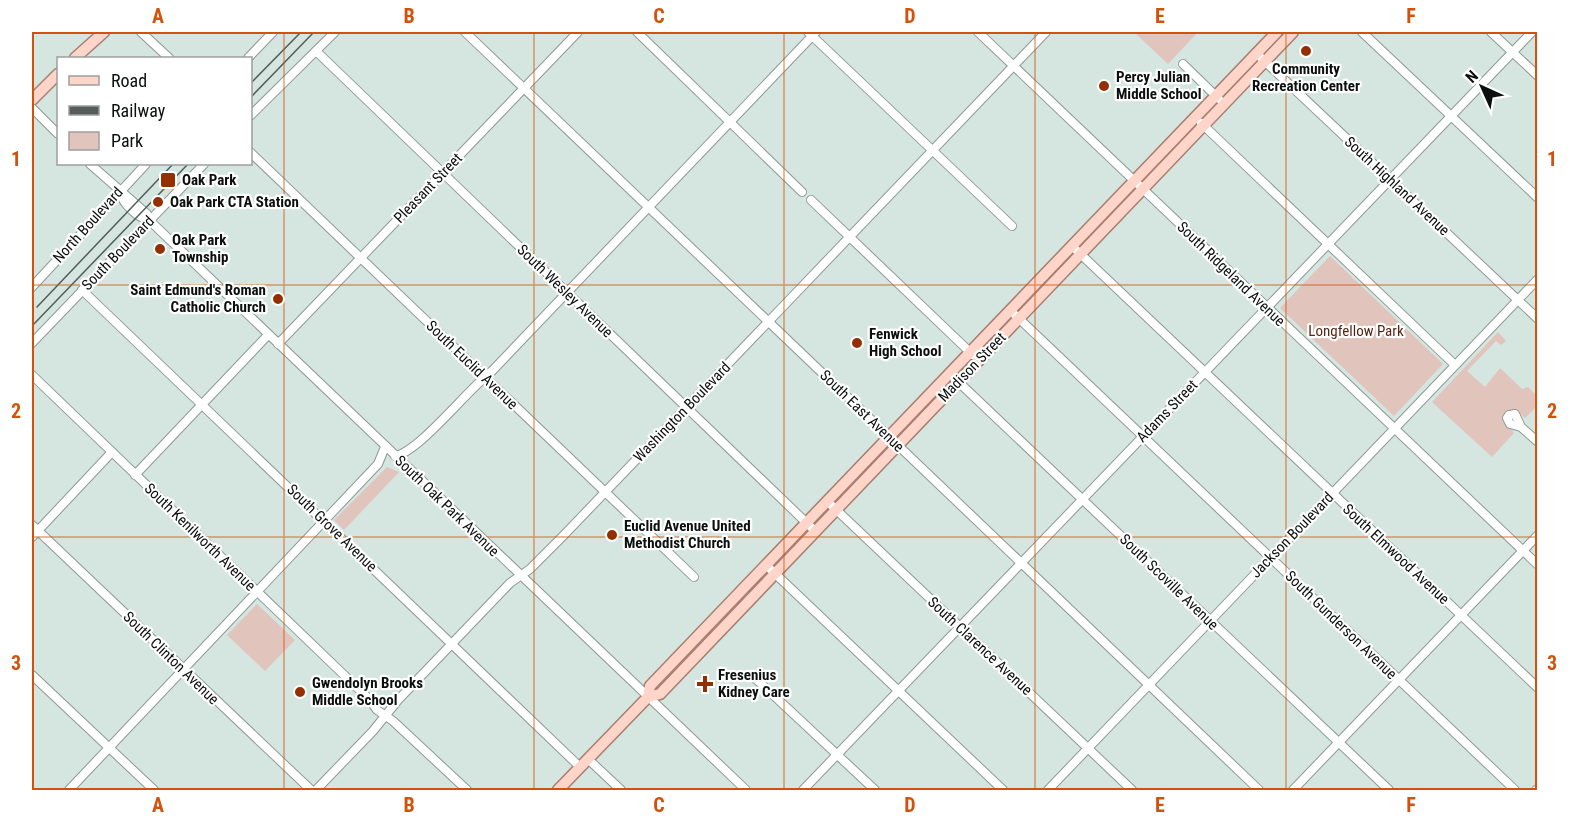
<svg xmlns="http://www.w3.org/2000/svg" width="1569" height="822" viewBox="0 0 1569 822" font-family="'Roboto Condensed',sans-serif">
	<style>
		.green { fill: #e1c4bb }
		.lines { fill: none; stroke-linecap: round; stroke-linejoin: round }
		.minor-casing { stroke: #8b9a95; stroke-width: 10 }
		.major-casing { stroke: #a87e6f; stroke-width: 13 }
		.minor { stroke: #fff; stroke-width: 8 }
		.major { stroke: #fed5c8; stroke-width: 10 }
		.rail { stroke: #545d5a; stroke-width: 1.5 }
		.grid { fill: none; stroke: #d2520c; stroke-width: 1.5; stroke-opacity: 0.55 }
		.poi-dot { fill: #942f01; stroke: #fff; stroke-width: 2 }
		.labels { text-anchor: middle; stroke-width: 4.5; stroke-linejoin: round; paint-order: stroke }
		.poi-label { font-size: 15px; font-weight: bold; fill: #0b100e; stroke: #fff; text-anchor: start }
		.street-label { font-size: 15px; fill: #0b100e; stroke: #fff }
		.park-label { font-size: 15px; fill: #562514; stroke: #fff }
		.neatline { fill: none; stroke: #d2520c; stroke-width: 2 }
		.grid-label { font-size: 20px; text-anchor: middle; font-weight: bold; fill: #d2520c }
	</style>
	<rect width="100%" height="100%" fill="#d5e5e0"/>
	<g class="green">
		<path d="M1134 32H1198L1168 64Z"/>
		<path d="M1330 256 1443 364 1394 416 1280 308Z"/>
		<path d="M1498 332 1506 341 1501 345 1496 341 1467 371 1485 387 1500 368 1522 389 1528 387 1537 396V406L1525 418 1516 410 1507 413 1504 419 1514 433 1492 457 1432 402Z"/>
		<path d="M387 467 399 472 344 530 334 520Z"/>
		<path d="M257 604 295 640 265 671 227 635Z"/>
	</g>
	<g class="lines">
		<defs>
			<g id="minor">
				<path d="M141 32 169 58"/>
				<path d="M465 32 1259 790"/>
				<path d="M637 32 802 192"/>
				<path d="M808 32 1012 226"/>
				<path d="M978 32 1538 565"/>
				<path d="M1362 32 1538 198"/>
				<path d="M1491 32 1538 76"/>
				<path d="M316 51 815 531"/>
				<path d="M1256 53 1538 319"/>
				<path d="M248 58 273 32"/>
				<path d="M1183 64 1219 99"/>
				<path d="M32 108 58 134"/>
				<path d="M250 116 335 32"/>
				<path d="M1201 123 1455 365"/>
				<path d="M250 152 694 577"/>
				<path d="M90 164 147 214 149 220 746 790"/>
				<path d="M120 192C123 204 137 218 149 220"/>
				<path d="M811 200 973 355"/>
				<path d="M1072 246 1538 688"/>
				<path d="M32 287 146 164"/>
				<path d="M82 290 580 767"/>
				<path d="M1010 310 1515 790"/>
				<path d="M32 343 204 164"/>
				<path d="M278 344 578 32"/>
				<path d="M949 373 1389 790"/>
				<path d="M32 375 369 699 377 710 393 721 467 790"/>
				<path d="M1521 427 1510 424 1507 418 1509 415 1515 414 1521 427 1538 442"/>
				<path d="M395 456C419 452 468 389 492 371L816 32"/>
				<path d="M135 475 268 335"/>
				<path d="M827 501 1132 790"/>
				<path d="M32 525 311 790"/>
				<path d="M32 537 112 452"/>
				<path d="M766 565 1003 790"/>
				<path d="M32 675 154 790"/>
				<path d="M755 678 875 790"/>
				<path d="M588 759 621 790"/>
				<path d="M69 790 378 464 385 447"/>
				<path d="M316 790 373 731 398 700 510 583 530 569 564 535 1046 32"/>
				<path d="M803 790 1532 32"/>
				<path d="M1048 790 1538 279"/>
				<path d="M1293 790 1538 535"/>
				<path d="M1536 790 1538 789"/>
			</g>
			<g id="major">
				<path d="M75 58 104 32"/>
				<path d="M32 100 58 74"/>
				<path d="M648 697 650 686 1277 32"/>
				<path d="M558 790 648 697 660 694 1293 32"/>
			</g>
		</defs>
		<use href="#minor" class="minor-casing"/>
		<use href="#major" class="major-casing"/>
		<use href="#minor" class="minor"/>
		<use href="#major" class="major"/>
		<g class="rail">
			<path d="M250 84 301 32"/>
			<path d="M250 98 314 32"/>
			<path d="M37 307 173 164"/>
			<path d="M32 326 188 164"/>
		</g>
	</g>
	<path class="grid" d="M284 32V790M534 32V790M784 32V790M1035 32V790M1286 32V790M32 285H1538M32 537H1538"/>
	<g class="poi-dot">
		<circle cx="1306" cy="51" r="6"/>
		<circle cx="1104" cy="86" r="6"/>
		<rect x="160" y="172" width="16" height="16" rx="3"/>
		<circle cx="158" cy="202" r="6"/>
		<circle cx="160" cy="249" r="6"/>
		<circle cx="278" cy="299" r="6"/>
		<circle cx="857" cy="343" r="6"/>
		<circle cx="612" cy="535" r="6"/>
		<path d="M702 675h6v6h6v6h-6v6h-6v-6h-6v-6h6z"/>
		<circle cx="300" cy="692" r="6"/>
	</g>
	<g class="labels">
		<g class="poi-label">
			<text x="1306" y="74" text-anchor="middle">Community<tspan x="1306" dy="17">Recreation Center</tspan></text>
			<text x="1116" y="82">Percy Julian<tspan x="1116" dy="17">Middle School</tspan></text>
			<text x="182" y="185">Oak Park</text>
			<text x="170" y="207">Oak Park CTA Station</text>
			<text x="172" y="245">Oak Park<tspan x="172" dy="17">Township</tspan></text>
			<text x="266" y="295" text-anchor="end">Saint Edmund's Roman<tspan x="266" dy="17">Catholic Church</tspan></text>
			<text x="869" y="339">Fenwick<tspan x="869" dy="17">High School</tspan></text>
			<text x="624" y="531">Euclid Avenue United<tspan x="624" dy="17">Methodist Church</tspan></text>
			<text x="718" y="680">Fresenius<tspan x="718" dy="17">Kidney Care</tspan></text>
			<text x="312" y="688">Gwendolyn Brooks<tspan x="312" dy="17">Middle School</tspan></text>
		</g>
		<g class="street-label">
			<text transform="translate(1397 186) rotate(43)" y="5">South Highland Avenue</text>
			<text transform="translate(428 188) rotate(-46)" y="5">Pleasant Street</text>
			<text transform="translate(88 225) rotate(-48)" y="5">North Boulevard</text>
			<text transform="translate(118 253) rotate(-46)" y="5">South Boulevard</text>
			<text transform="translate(1231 274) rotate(44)" y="5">South Ridgeland Avenue</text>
			<text transform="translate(565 291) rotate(44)" y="5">South Wesley Avenue</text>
			<text transform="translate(472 365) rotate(44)" y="5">South Euclid Avenue</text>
			<text transform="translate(972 367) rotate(-46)" y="5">Madison Street</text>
			<text transform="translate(862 411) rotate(44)" y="5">South East Avenue</text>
			<text transform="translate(1167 411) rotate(-46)" y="5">Adams Street</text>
			<text transform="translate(682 412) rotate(-46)" y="5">Washington Boulevard</text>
			<text transform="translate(447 506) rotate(44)" y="5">South Oak Park Avenue</text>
			<text transform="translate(332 528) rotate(44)" y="5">South Grove Avenue</text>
			<text transform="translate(1292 535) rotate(-46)" y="5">Jackson Boulevard</text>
			<text transform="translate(200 537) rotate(44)" y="5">South Kenilworth Avenue</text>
			<text transform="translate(1396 554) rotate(43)" y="5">South Elmwood Avenue</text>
			<text transform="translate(1169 582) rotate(44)" y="5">South Scoville Avenue</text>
			<text transform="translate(1341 625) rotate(44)" y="5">South Gunderson Avenue</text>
			<text transform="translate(980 646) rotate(43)" y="5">South Clarence Avenue</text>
			<text transform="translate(171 658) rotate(44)" y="5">South Clinton Avenue</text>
		</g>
		<g class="park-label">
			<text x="1356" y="336">Longfellow Park</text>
		</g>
	</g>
	<rect width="1569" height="822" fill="none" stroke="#ffffff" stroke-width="66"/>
	<rect x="57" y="57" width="195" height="108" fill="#ffffff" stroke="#9d9f9f" stroke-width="1.5"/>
	<rect x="69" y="76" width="30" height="9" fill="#fed5c8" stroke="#9d9f9f" stroke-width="1.5"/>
	<text x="111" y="87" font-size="18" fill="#0b100e">Road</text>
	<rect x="69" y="106" width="30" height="9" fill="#545d5a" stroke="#9d9f9f" stroke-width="1.5"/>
	<text x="111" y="117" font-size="18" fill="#0b100e">Railway</text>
	<rect x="69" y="132" width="30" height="18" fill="#e1c4bb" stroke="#9d9f9f" stroke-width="1.5"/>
	<text x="111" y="147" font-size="18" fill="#0b100e">Park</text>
	<g transform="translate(1482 87) rotate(315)" stroke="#ffffff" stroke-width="4.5" paint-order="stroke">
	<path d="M0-4.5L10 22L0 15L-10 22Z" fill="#0b100e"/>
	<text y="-9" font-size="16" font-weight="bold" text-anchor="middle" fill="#0b100e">N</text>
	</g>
	<rect x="33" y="33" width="1503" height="756" class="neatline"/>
	<g class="grid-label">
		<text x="158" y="23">A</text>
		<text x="409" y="23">B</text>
		<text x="659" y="23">C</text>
		<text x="910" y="23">D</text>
		<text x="1160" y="23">E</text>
		<text x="1411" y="23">F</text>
		<text x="16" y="166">1</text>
		<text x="1552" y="166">1</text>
		<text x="16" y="418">2</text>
		<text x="1552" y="418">2</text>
		<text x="16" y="670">3</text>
		<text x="1552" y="670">3</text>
		<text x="158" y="812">A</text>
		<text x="409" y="812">B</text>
		<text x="659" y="812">C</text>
		<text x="910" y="812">D</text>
		<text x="1160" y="812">E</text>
		<text x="1411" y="812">F</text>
	</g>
</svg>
